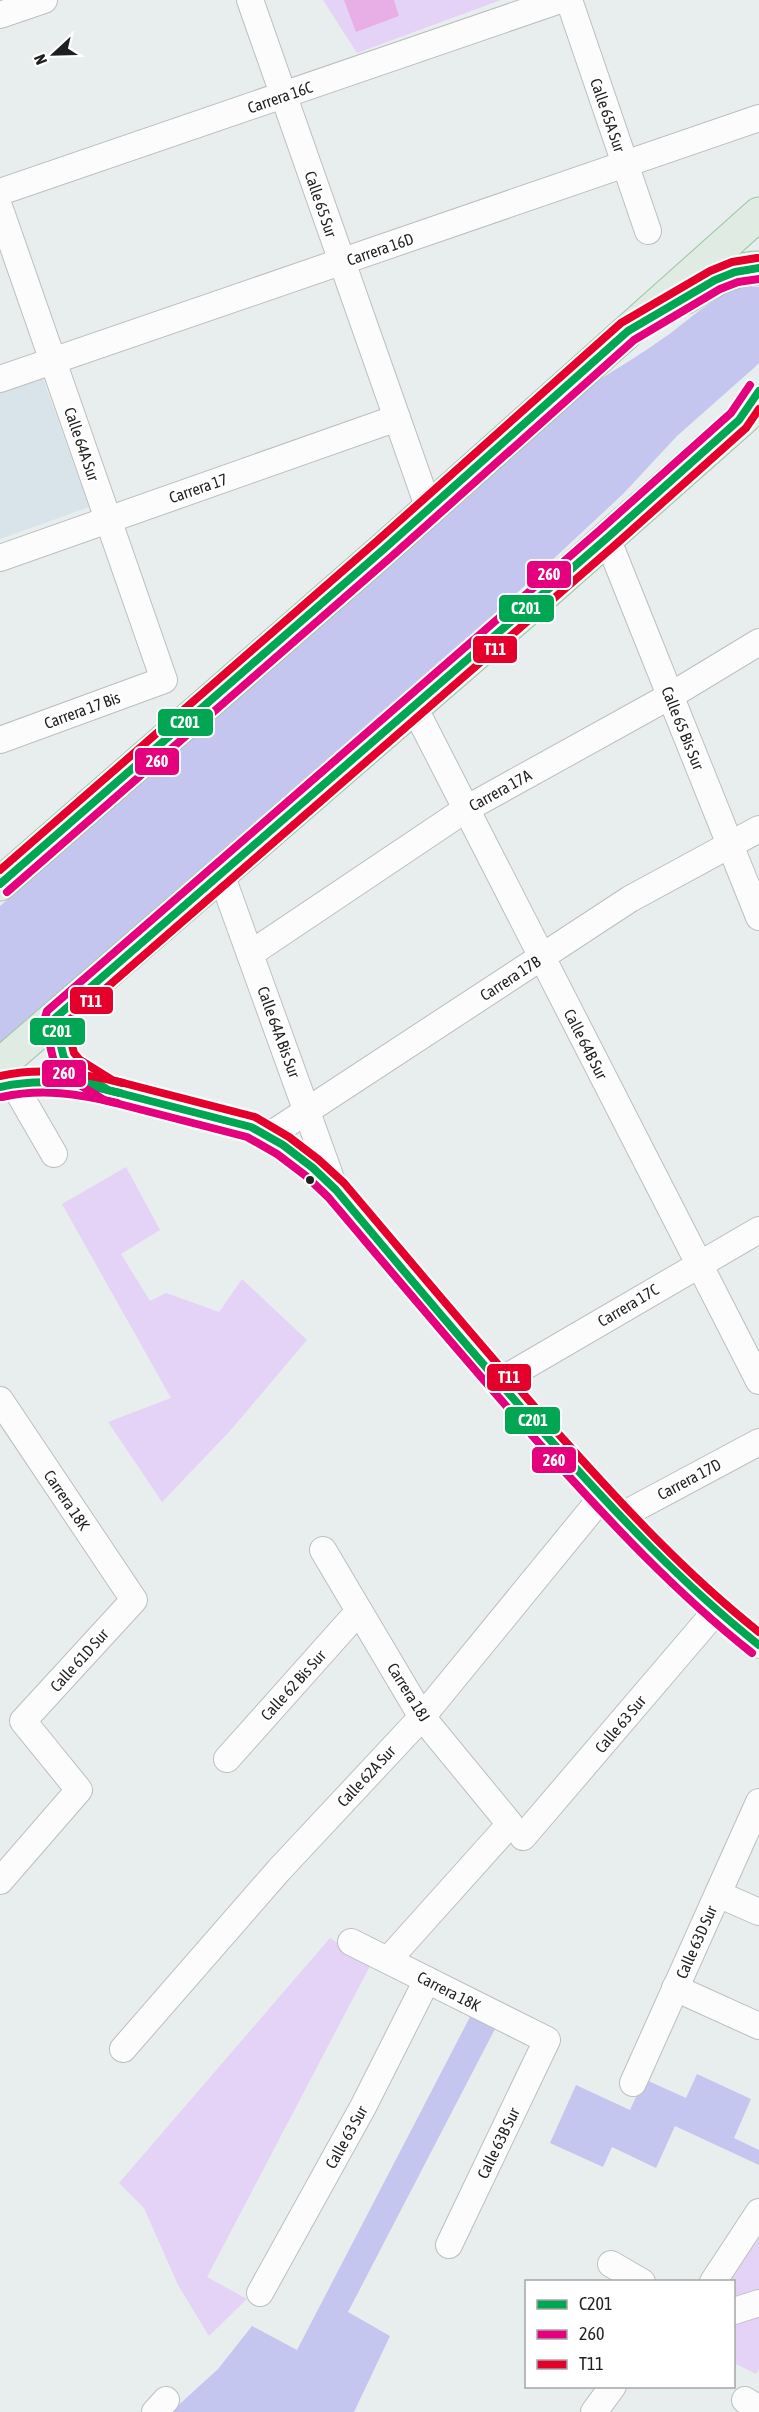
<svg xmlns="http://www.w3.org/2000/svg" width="759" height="2412" viewBox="0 0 759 2412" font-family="'Asap Condensed',sans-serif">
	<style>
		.education { fill: #d8e3ea }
		.grass { fill: #c4c6ef }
		.park { fill: #e5d3f7 }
		.pitch { fill: #e7afe5 }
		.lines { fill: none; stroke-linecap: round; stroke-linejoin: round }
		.minor-casing { stroke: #bdbfbf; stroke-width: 28 }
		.highway-casing { stroke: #9ac5a2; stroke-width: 35 }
		.minor { stroke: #fcfcfc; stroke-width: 26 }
		.highway { stroke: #dfebe3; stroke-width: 33 }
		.bus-1-casing { stroke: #fff; stroke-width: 12 }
		.bus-2-casing { stroke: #fff; stroke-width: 12 }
		.bus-3-casing { stroke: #fff; stroke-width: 12 }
		.bus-1 { stroke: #00a651; stroke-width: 8 }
		.bus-2 { stroke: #e5007d; stroke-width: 8 }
		.bus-3 { stroke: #e4002b; stroke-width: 8 }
		.bus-dot { fill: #1f1f1f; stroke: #fff; stroke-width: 2 }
		.labels { text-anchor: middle; stroke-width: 4.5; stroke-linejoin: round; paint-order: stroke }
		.street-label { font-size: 16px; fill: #1f1f1f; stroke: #fff }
		.line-badge { stroke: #fff; stroke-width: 2 }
		.badge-label { font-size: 16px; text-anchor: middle; font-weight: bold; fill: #fff }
	</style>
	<rect width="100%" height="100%" fill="#e8edee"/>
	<path class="education" d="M42 376 89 507 0 539V391Z"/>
	<g class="grass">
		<path d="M747 286 759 287V363L755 367 677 436 623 494 488 620 0 1042V906L264 676 585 388C614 371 641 354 668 335 694 316 715 294 747 286Z"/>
		<path d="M471 2015 496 2027 348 2312 390 2336 354 2412H171L218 2369 252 2326 297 2350Z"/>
		<path d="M697 2074 751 2099 734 2138 759 2150V2165L675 2126 656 2168 612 2147 603 2167 550 2143 576 2085 630 2110 644 2079 686 2098Z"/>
	</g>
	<g class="park">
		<path d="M323 0H501L357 53Z"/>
		<path d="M126 1167 160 1230 121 1254 150 1301 166 1293 219 1312 242 1279 307 1340 229 1432 162 1502 108 1422 171 1398 62 1204Z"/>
		<path d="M330 1938 371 1964 207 2277 247 2299 209 2336 178 2285 144 2208 119 2183Z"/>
		<path d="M759 2237V2369L756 2374 734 2363V2282H729Z"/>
	</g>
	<path class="pitch" d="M344 0H394L399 16 356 32Z"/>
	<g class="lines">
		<defs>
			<g id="minor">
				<path d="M250 0 429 509"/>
				<path d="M569 0 648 231"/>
				<path d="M0 15 44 0"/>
				<path d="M0 192 560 0"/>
				<path d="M0 209 164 680 0 740"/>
				<path d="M0 379 759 118"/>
				<path d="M607 538 759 917"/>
				<path d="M0 558 397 418"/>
				<path d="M414 707 759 1381"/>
				<path d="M221 874 333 1184"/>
				<path d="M250 954 466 809 670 696 759 642"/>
				<path d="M54 1019C61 1061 65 1063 101 1085"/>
				<path d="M13 1083 54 1154"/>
				<path d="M0 1087C61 1069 130 1095 189 1111 209 1116 233 1119 252 1128 284 1142 311 1166 336 1190L498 1382 619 1517 716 1611 759 1645"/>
				<path d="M267 1137 630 899 759 829"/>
				<path d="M498 1382 759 1230"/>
				<path d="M0 1400 134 1600 23 1721 79 1790 0 1881"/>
				<path d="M619 1517 759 1442"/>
				<path d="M323 1550 422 1717 510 1824 388 1960"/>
				<path d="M227 1759 359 1611"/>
				<path d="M523 1837 716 1611"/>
				<path d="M718 1894 759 1912"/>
				<path d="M351 1942 547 2040 449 2245"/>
				<path d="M675 1988 759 2026"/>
				<path d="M123 2049 279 1870 422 1717 602 1497"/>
				<path d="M633 2083 759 1802"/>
				<path d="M611 2264 642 2282"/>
				<path d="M713 2282 759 2212"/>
				<path d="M260 2293 363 2107 427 1980"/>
				<path d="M734 2311 759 2303"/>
				<path d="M745 2400 759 2409"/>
				<path d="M155 2412 166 2400"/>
				<path d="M594 2412 613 2386"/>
			</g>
			<g id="highway">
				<path d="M684 298C707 284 731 268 759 268"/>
				<path d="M0 884 384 549 759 214"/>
				<path d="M0 1065 518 617 759 404"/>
			</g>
		</defs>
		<use href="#minor" class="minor-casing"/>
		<use href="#highway" class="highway-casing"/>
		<use href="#minor" class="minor"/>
		<use href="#highway" class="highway"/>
		<defs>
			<g id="bus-1">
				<path d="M759 391 739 420 607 538 54 1019 64 1058 73 1068 108 1090 251 1127 283 1145 313 1168 336 1190C407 1275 478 1360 552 1442 617 1514 683 1585 759 1645"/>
				<path d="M0 884 384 549 628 331 715 280 735 272 759 268"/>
				<path d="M0 1087C41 1078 80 1083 120 1093"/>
			</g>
			<g id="bus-2">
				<path d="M750 385 731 413 600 530 47 1011 44 1021 54 1062 67 1077 104 1100 247 1137 277 1154 306 1176 328 1197C400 1282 471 1367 545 1450 610 1522 676 1593 752 1653"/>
				<path d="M7 892 391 557 634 340 720 289 738 282 759 279"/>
				<path d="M2 1097C42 1088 79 1094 117 1103"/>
			</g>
			<g id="bus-3">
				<path d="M759 409 746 428 614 546 66 1023 74 1053 80 1060 112 1080 255 1117 289 1137 319 1160 344 1183C417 1269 489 1356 564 1440 625 1508 687 1575 759 1632"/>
				<path d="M0 870 377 541 621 323 710 271 732 262 757 258"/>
				<path d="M0 1076C42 1067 82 1073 123 1083"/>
			</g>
		</defs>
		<use href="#bus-1" class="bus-1-casing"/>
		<use href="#bus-2" class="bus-2-casing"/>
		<use href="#bus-3" class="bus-3-casing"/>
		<use href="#bus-1" class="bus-1"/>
		<use href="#bus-2" class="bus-2"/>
		<use href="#bus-3" class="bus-3"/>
	</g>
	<circle class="bus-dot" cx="310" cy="1180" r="5"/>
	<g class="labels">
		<g class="street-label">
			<text transform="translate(280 97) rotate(-19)" y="6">Carrera 16C</text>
			<text transform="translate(608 115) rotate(71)" y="6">Calle 65A Sur</text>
			<text transform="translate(321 204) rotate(71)" y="6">Calle 65 Sur</text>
			<text transform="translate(380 249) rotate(-19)" y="6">Carrera 16D</text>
			<text transform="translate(82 444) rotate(71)" y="6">Calle 64A Sur</text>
			<text transform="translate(198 488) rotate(-19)" y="6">Carrera 17</text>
			<text transform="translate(82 710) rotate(-20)" y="6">Carrera 17 Bis</text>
			<text transform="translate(683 728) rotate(68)" y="6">Calle 65 Bis Sur</text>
			<text transform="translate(500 790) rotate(-29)" y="6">Carrera 17A</text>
			<text transform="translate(510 978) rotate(-33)" y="6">Carrera 17B</text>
			<text transform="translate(279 1032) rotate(70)" y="6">Calle 64A Bis Sur</text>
			<text transform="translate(586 1044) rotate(63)" y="6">Calle 64B Sur</text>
			<text transform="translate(628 1305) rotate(-31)" y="6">Carrera 17C</text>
			<text transform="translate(689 1479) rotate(-28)" y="6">Carrera 17D</text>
			<text transform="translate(67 1500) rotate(56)" y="6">Carrera 18K</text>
			<text transform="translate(79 1660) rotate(-48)" y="6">Calle 61D Sur</text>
			<text transform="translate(293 1685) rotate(-48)" y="6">Calle 62 Bis Sur</text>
			<text transform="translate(409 1692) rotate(58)" y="6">Carrera 18J</text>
			<text transform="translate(620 1724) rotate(-50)" y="6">Calle 63 Sur</text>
			<text transform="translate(366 1776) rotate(-47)" y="6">Calle 62A Sur</text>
			<text transform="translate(696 1942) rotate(-66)" y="6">Calle 63D Sur</text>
			<text transform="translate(449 1991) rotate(27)" y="6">Carrera 18K</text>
			<text transform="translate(346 2137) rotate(-61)" y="6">Calle 63 Sur</text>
			<text transform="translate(498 2143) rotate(-64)" y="6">Calle 63B Sur</text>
		</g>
	</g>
	<g class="line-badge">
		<rect x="526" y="560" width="46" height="29" rx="6" fill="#e5007d"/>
		<rect x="498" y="594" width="57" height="29" rx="6" fill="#00a651"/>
		<rect x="472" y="635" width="46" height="29" rx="6" fill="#e4002b"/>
		<rect x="157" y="708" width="57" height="29" rx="6" fill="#00a651"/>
		<rect x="134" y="747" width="46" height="29" rx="6" fill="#e5007d"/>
		<rect x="69" y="986" width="45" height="29" rx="6" fill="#e4002b"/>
		<rect x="29" y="1017" width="57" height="29" rx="6" fill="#00a651"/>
		<rect x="41" y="1059" width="46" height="29" rx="6" fill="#e5007d"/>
		<rect x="486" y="1363" width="46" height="29" rx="6" fill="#e4002b"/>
		<rect x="504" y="1406" width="57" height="29" rx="6" fill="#00a651"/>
		<rect x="531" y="1446" width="46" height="28" rx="6" fill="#e5007d"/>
	</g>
	<g class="badge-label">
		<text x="549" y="580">260</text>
		<text x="526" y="614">C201</text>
		<text x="495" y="655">T11</text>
		<text x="185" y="728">C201</text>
		<text x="157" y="767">260</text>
		<text x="91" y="1007">T11</text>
		<text x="57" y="1037">C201</text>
		<text x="64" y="1079">260</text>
		<text x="509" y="1383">T11</text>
		<text x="533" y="1426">C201</text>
		<text x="554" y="1466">260</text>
	</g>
	<rect x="525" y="2280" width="210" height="108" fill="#ffffff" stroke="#a5a5a5" stroke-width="1.5"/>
	<rect x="537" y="2300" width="30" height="9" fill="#00a651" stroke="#a5a5a5" stroke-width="1.5"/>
	<text x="579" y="2310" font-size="18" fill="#1f1f1f">C201</text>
	<rect x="537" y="2330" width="30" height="9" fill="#e5007d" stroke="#a5a5a5" stroke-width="1.5"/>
	<text x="579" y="2340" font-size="18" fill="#1f1f1f">260</text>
	<rect x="537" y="2360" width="30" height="9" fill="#e4002b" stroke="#a5a5a5" stroke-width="1.5"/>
	<text x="579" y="2370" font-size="18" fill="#1f1f1f">T11</text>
	<g transform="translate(54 54) rotate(248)" stroke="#ffffff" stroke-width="4.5" paint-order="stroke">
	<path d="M0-4.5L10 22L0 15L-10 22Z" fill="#1f1f1f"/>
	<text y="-9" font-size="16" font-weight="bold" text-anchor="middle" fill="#1f1f1f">N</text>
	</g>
</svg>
